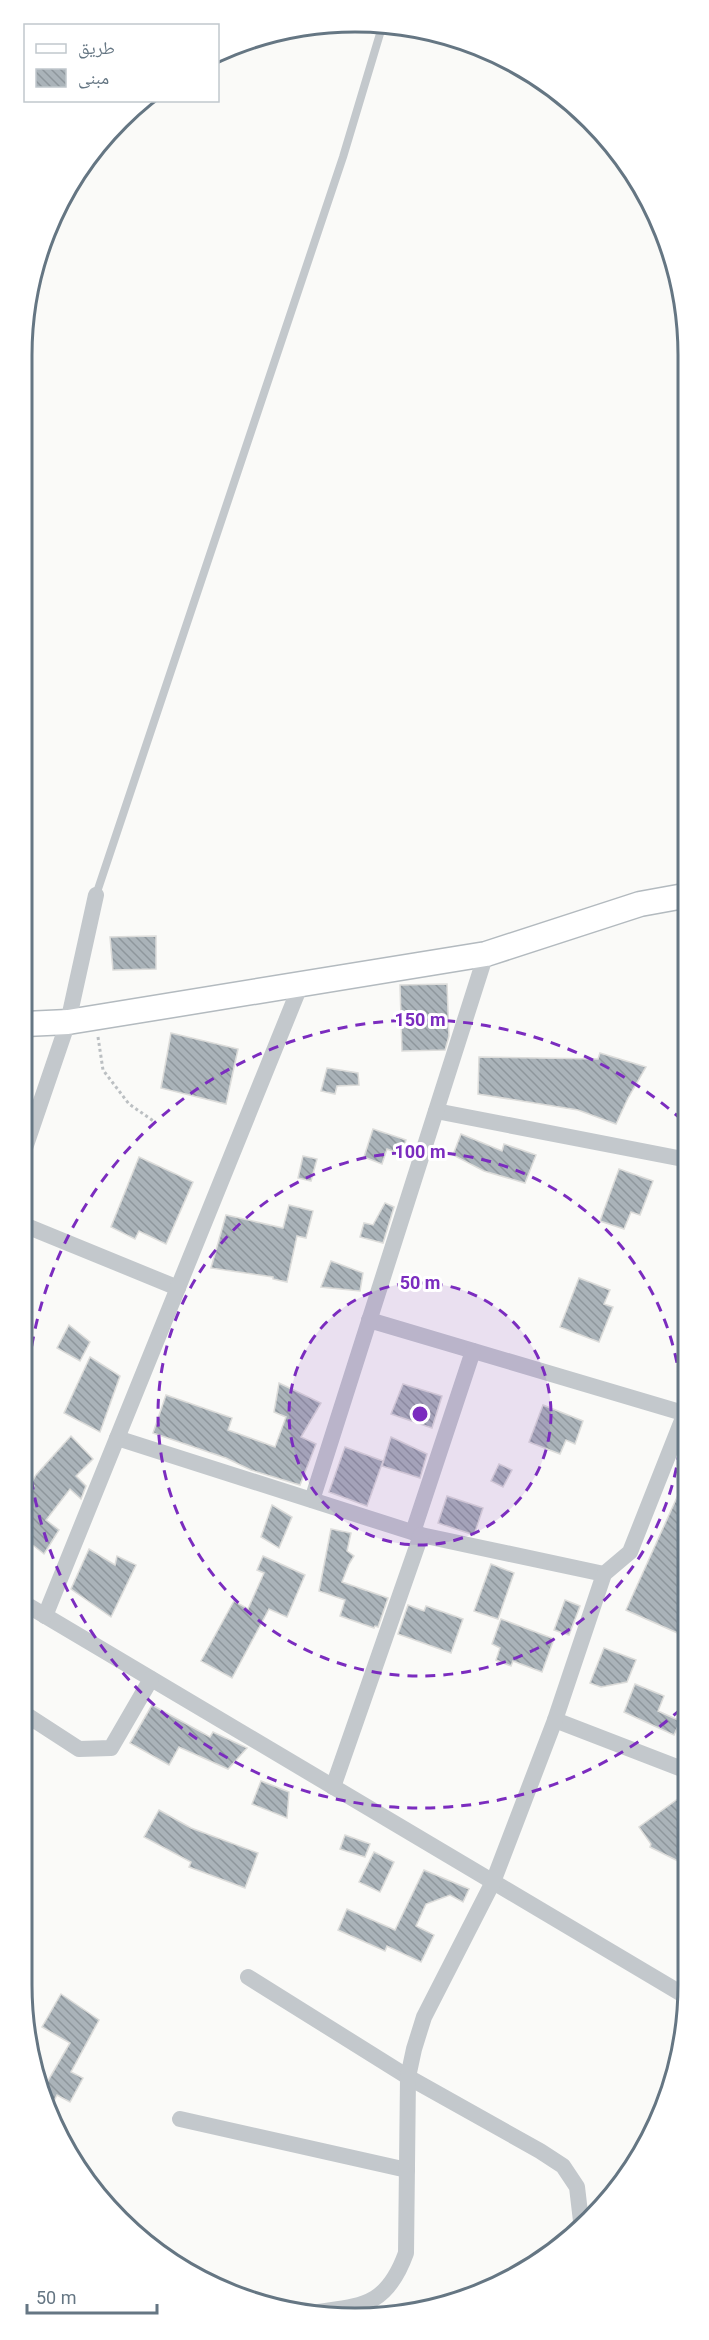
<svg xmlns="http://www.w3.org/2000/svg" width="709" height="2340" viewBox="0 0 709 2340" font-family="Roboto,'Noto Naskh Arabic',sans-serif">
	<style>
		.building { fill: url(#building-back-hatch); stroke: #dcdcda; stroke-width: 1.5 }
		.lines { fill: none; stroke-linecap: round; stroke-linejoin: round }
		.secondary-casing { stroke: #b3babf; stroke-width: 27 }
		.path { stroke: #bbbfc2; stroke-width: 3; stroke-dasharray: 3 3; stroke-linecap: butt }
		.lane { stroke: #c3c8cc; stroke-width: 8 }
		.street { stroke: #c3c8cc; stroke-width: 16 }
		.secondary { stroke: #fff; stroke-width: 24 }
		.ring { fill: none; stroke: #7b2cbf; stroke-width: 3; stroke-dasharray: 10 8 }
		.rim { fill: none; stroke: #657683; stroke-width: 3 }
		.centre { fill: #7b2cbf; stroke: #fff; stroke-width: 3 }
		.ring-label { font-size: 18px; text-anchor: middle; font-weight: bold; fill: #7b2cbf; stroke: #fff; stroke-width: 6; stroke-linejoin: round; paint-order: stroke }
	</style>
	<defs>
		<pattern id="building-back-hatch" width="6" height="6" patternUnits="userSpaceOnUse" patternTransform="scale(1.5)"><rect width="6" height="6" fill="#aab3b9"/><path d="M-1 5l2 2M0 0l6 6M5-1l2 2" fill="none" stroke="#8e969c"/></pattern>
	</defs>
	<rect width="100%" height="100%" fill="#fafaf8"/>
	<g class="building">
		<path d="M156 936V969L113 970 110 937Z"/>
		<path d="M447 984 449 1036 445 1050 402 1051 400 985Z"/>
		<path d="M171 1033 238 1049 226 1104 161 1088Z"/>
		<path d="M600 1053 646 1067 628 1098 616 1124 578 1110 478 1094 479 1057 598 1059Z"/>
		<path d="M327 1068 358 1073 359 1085 337 1086 335 1094 321 1091Z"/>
		<path d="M373 1129 406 1140 401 1154 387 1149 382 1164 364 1157Z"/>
		<path d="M461 1134 502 1151 504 1144 536 1155 525 1183 484 1171 453 1155Z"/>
		<path d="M303 1156 317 1159 311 1181 298 1178Z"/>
		<path d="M139 1157 193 1182 166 1244 139 1231 135 1239 111 1227Z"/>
		<path d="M619 1169 653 1181 640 1215 631 1212 624 1229 600 1221Z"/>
		<path d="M385 1203 394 1207 383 1243 360 1237 364 1223 373 1225Z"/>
		<path d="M289 1205 313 1211 306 1238 297 1236 287 1282 273 1279V1277L211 1268 226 1215 283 1228Z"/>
		<path d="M331 1261 363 1273 360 1291 321 1287Z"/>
		<path d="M579 1278 610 1290 604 1304 613 1307 599 1342 560 1327Z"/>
		<path d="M69 1325 90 1342 80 1361 57 1348Z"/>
		<path d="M90 1357 120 1376 100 1432 64 1413Z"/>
		<path d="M279 1383 321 1403 301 1437 316 1444 300 1485 251 1470 226 1458 153 1433 166 1395 232 1418 228 1430 275 1447 286 1417 274 1412Z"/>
		<path d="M403 1384 442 1396 432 1428 391 1414Z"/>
		<path d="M543 1405 583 1421 575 1444 566 1440 560 1454 529 1442Z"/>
		<path d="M71 1436 93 1459 76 1476 86 1486 81 1499 70 1489 46 1520 59 1530 44 1554 23 1537V1499L34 1486 31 1484 36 1475Z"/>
		<path d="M391 1437 427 1454 420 1478 382 1466Z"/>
		<path d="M345 1447 383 1461 367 1506 329 1492Z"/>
		<path d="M499 1464 512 1470 503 1487 491 1481Z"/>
		<path d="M683 1484V1557L682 1635 626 1610Z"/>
		<path d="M447 1496 483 1508 474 1535 438 1523Z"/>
		<path d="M272 1505 292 1517 279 1548 261 1537Z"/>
		<path d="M331 1529 351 1533 347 1551 354 1556 349 1564 342 1582 388 1598 378 1627 375 1626 374 1628 340 1616 345 1600 319 1591Z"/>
		<path d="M89 1549 115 1565 117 1556 136 1565 111 1617 71 1589Z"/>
		<path d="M263 1556 305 1575 287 1617 269 1609 232 1678 201 1661 234 1601 248 1609 264 1573 257 1570Z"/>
		<path d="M491 1564 514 1573 498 1619 474 1611Z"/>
		<path d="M565 1600 580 1606 569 1635 554 1630Z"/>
		<path d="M408 1605 424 1611 426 1606 463 1619 451 1653 398 1634Z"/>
		<path d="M501 1619 554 1639 542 1672 513 1661 511 1666 496 1660 500 1648 492 1644Z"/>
		<path d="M604 1648 636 1660 627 1682 601 1687 590 1683Z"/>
		<path d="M635 1684 664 1696 658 1711 680 1721 674 1735 624 1712Z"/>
		<path d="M152 1705 210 1737 213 1732 247 1748 228 1769 179 1747 169 1765 130 1743Z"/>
		<path d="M261 1781 289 1792 287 1818 252 1804Z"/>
		<path d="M682 1796V1863L650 1847 651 1844 639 1827Z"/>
		<path d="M159 1810 191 1828 258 1853 245 1888 189 1867 191 1862 144 1837Z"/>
		<path d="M345 1835 370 1844 365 1857 340 1849Z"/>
		<path d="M374 1852 394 1862 380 1892 359 1882Z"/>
		<path d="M424 1870 469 1889 463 1902 450 1895 426 1904 416 1926 434 1935 421 1962 387 1946 385 1951 338 1930 347 1909 395 1930Z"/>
		<path d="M61 1994 99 2020 71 2072 83 2078 70 2102 57 2095 47 2115 42 2091 70 2043 42 2027Z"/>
	</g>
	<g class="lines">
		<defs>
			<path id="secondary" d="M25 1024 68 1022 486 954 640 904 684 896"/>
		</defs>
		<use href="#secondary" class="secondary-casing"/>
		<path class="path" d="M98 1037 103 1070 129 1104 155 1122"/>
		<path class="lane" d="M96 895 343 157 382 27"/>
		<g class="street">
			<path d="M436 1111 683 1159"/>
			<path d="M24 1151 68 1022 96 895"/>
			<path d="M24 1225 178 1288"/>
			<path d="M369 1320 683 1413"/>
			<path d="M117 1438 421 1535 604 1574"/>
			<path d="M312 1500 486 954"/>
			<path d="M413 1532 473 1351"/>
			<path d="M22 1602 682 1994"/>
			<path d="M45 1616 301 984"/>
			<path d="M22 1712 79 1749 111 1748 151 1679"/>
			<path d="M555 1720 682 1769"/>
			<path d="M333 1787 421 1535"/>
			<path d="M248 1977 408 2077 540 2151 563 2166 577 2187 581 2221"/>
			<path d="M180 2119 407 2170"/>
			<path d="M305 2314C358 2305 385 2311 406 2253L408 2077 414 2049 424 2017 493 1882 555 1720 604 1574 630 1552 683 1418"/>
		</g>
		<use href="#secondary" class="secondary"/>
	</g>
	<circle cx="420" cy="1414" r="131" fill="#7b2cbf" fill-opacity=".12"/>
	<g class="ring">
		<circle cx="420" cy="1414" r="131"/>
		<circle cx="420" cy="1414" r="262"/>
		<path d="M681 1709A394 394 0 1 1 681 1119"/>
	</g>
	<path d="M0 0H709V2340H0ZM355 32H355A323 323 0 0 1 678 355V1985A323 323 0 0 1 355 2308H355A323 323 0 0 1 32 1985V355A323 323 0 0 1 355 32Z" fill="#fff" fill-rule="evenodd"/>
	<path class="rim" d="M355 32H355A323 323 0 0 1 678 355V1985A323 323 0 0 1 355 2308H355A323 323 0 0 1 32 1985V355A323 323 0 0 1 355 32Z"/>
	<circle cx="420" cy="1414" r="9" class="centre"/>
	<g class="ring-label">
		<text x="420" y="1026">150 m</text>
		<text x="420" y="1158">100 m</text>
		<text x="420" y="1289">50 m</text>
	</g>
	<rect x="24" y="24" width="195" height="78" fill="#ffffff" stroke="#c1c8cd" stroke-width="1.5"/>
	<rect x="36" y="44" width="30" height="9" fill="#ffffff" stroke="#c1c8cd" stroke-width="1.5"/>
	<text x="78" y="54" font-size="18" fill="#657683">طريق</text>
	<rect x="36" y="69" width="30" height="18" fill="url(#building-back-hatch)" stroke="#c1c8cd" stroke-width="1.5"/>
	<text x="78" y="84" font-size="18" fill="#657683">مبنى</text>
	<path d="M27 2304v9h130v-9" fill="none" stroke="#657683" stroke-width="3"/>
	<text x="36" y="2304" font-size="18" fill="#657683" stroke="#ffffff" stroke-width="4.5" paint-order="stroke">50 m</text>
</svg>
